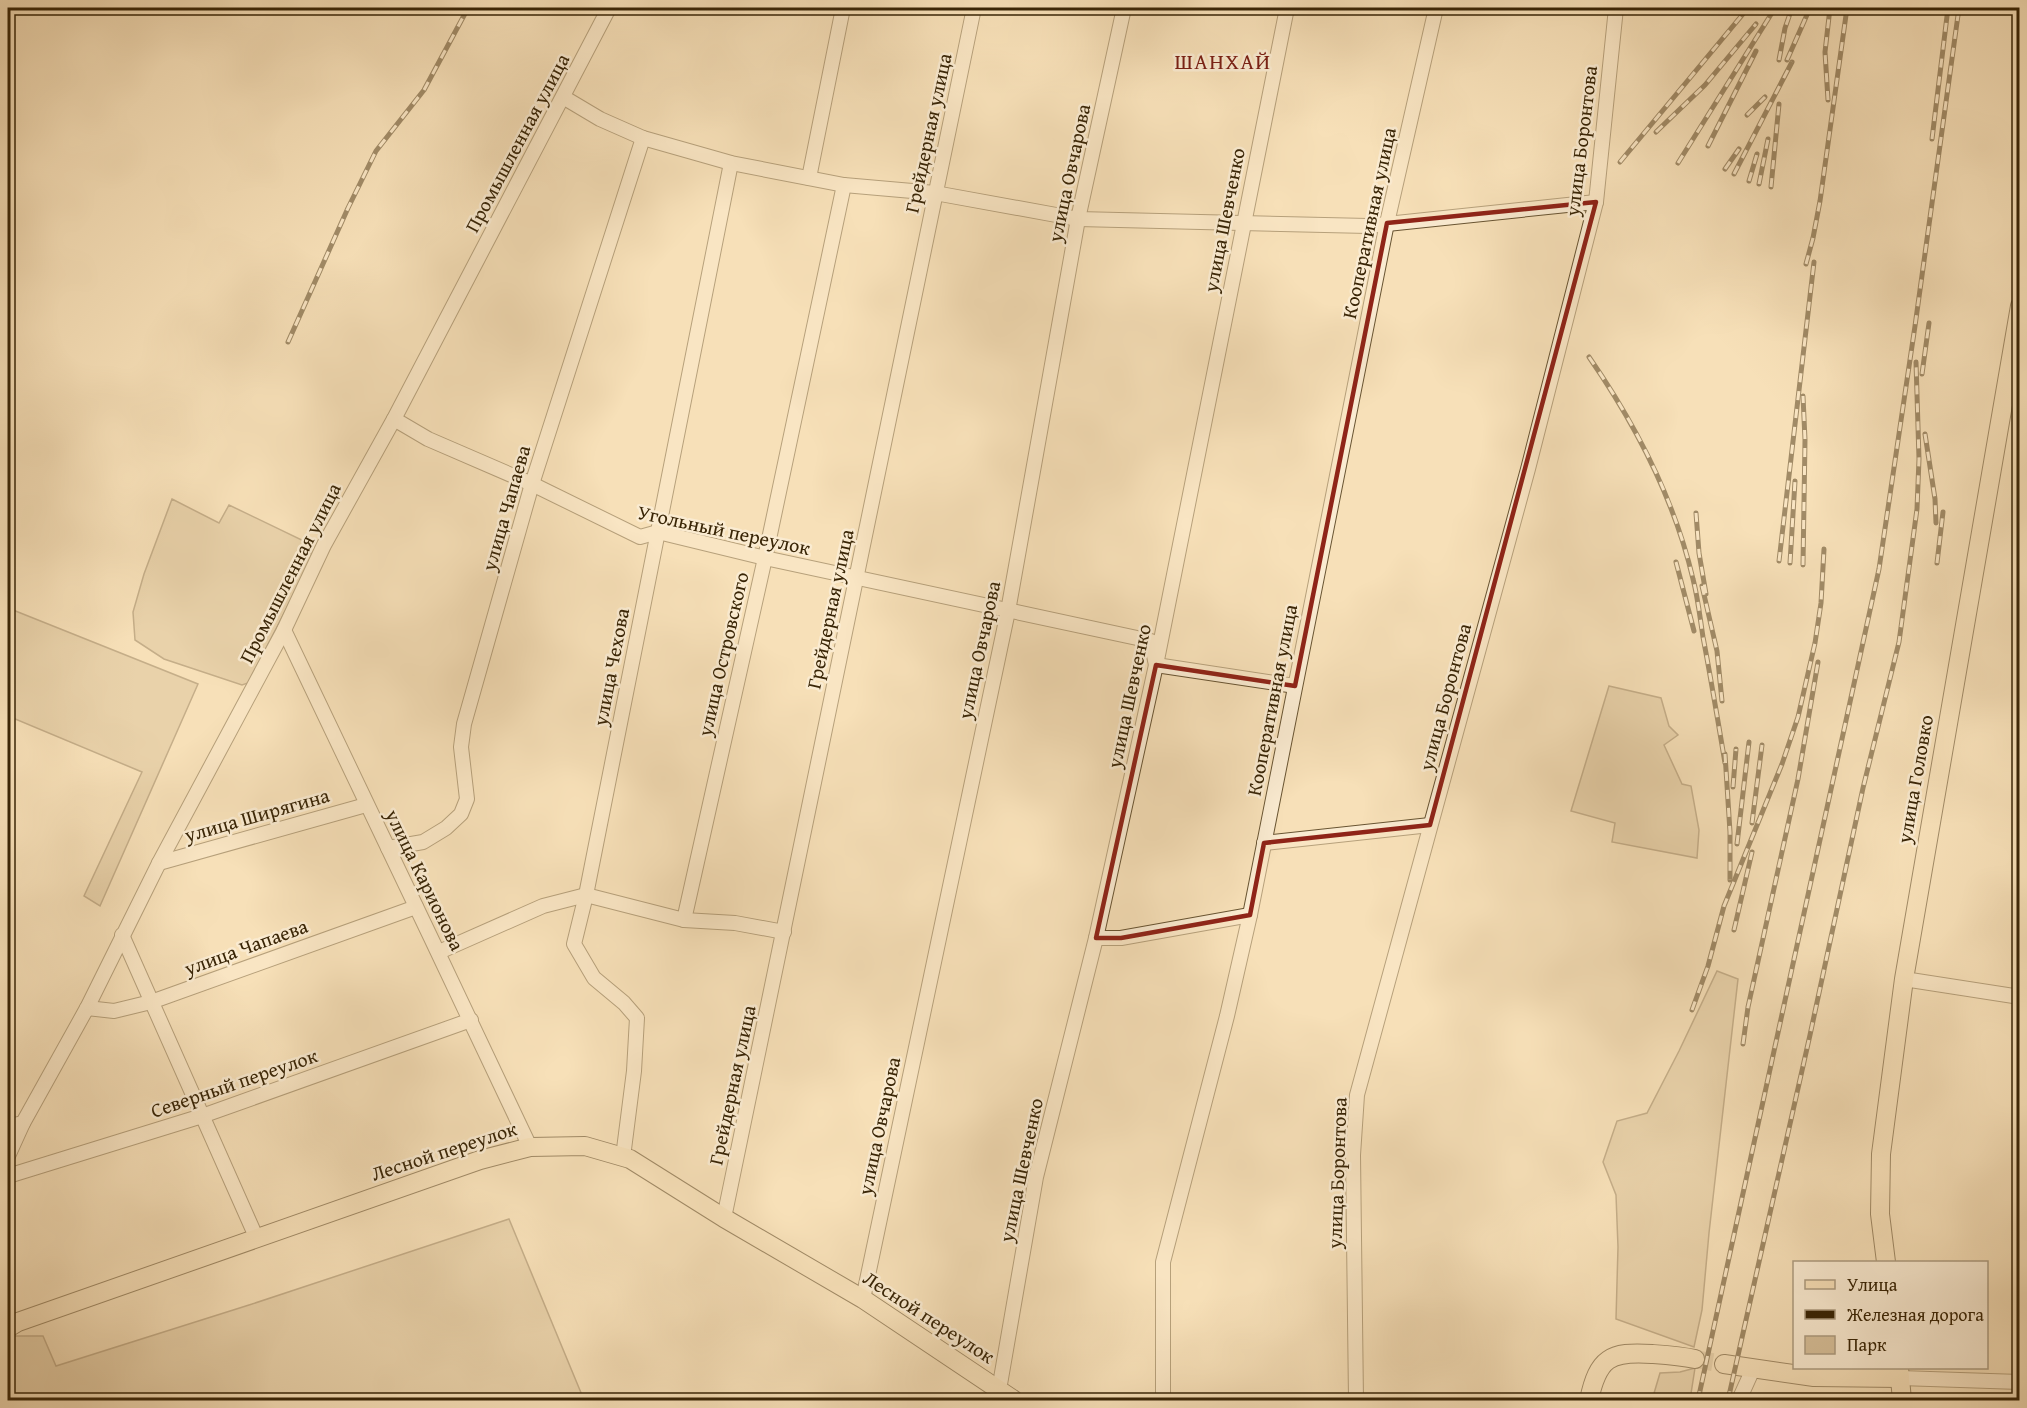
<svg xmlns="http://www.w3.org/2000/svg" width="2027" height="1408" viewBox="0 0 2027 1408" font-family="'Gentium Book Plus',serif">
	<style>
		.green { fill: #d7c09a; stroke: #887250; stroke-width: 1.5 }
		.lines { fill: none; stroke-linecap: round; stroke-linejoin: round }
		.major-tunnel { stroke: #d1bb94; stroke-width: 18; stroke-dasharray: 18 9; stroke-linecap: butt }
		.minor-casing { stroke: #685432; stroke-width: 16 }
		.major-casing { stroke: #392506; stroke-width: 20 }
		.minor { stroke: #faebd1; stroke-width: 14 }
		.major { stroke: #f7e0b8; stroke-width: 18 }
		.rail-casing { stroke: #392506; stroke-width: 5 }
		.rail { stroke: #faebd1; stroke-width: 3; stroke-dasharray: 9; stroke-linecap: butt }
		.marked { fill: none; stroke: #8f2418; stroke-width: 4.5; stroke-linejoin: round }
		.labels { text-anchor: middle; stroke-width: 5; stroke-linejoin: round; paint-order: stroke }
		.street-label { font-size: 20px; fill: #392506; stroke: #faebd1 }
		.quarter-label { font-size: 22px; letter-spacing: 1.5px; fill: #7a1f14; stroke: #faebd1 }
	</style>
	<rect width="100%" height="100%" fill="#f7e0b8"/>
	<filter id="stains"><feTurbulence type="fractalNoise" baseFrequency=".00333" numOctaves="4"/><feColorMatrix values="0 0 0 0 .2 0 0 0 0 .09 0 0 0 0 .02 0 0 0 .5 -.17"/></filter>
	<radialGradient id="worn" r=".72"><stop offset=".6" stop-color="#630" stop-opacity="0"/><stop offset="1" stop-color="#630" stop-opacity=".3"/></radialGradient>
	<g class="green">
		<path d="M172 499 219 523 229 505 308 543 311 551V561L248 683 242 685 164 659 135 640 133 612 144 574Z"/>
		<path d="M8 608 198 684 100 906 84 896 142 772 8 716Z"/>
		<path d="M1609 686 1661 698 1669 726 1678 735 1664 745 1682 784 1691 786 1699 830 1697 858 1612 842 1615 823 1571 811Z"/>
		<path d="M1717 971 1738 979 1709 1233 1702 1310 1694 1347 1616 1319 1618 1247 1616 1195 1603 1162 1617 1121 1647 1113 1679 1051Z"/>
		<path d="M509 1219 584 1400H8V1340L13 1336H43L56 1366 249 1305Z"/>
		<path d="M1695 1368 1690 1400H1652L1660 1373 1680 1372Z"/>
	</g>
	<g class="lines">
		<path class="major-tunnel" d="M1695 1359 1724 1364"/>
		<defs>
			<g id="minor">
				<path d="M563 97 600 119 643 138 731 163 844 185 935 193 1078 219 1368 226 1596 202"/>
				<path d="M809 178 843 8"/>
				<path d="M394 419 428 439 532 484 640 537 658 532 765 558 1151 641 1156 665 1295 686"/>
				<path d="M284 630C366 803 449 974 530 1147"/>
				<path d="M1264 843 1430 825"/>
				<path d="M388 848 423 842 446 828 461 814 467 799 461 747 464 724 532 484 643 138"/>
				<path d="M159 863 366 805"/>
				<path d="M684 920 765 558 844 185"/>
				<path d="M122 935 257 1239"/>
				<path d="M1096 938H1121L1250 915"/>
				<path d="M439 952 543 906 586 895 684 920 735 923 784 932"/>
				<path d="M1904 979 2020 997"/>
				<path d="M87 1008 114 1011 151 1002 416 907"/>
				<path d="M8 1126 23 1123"/>
				<path d="M8 1156 23 1123 87 1008 159 863 284 630 324 545 394 419 609 8"/>
				<path d="M623 1157 634 1071 637 1018 624 1003 594 978 574 944 586 895 731 163"/>
				<path d="M8 1176 202 1116 471 1020"/>
				<path d="M724 1218 974 8"/>
				<path d="M863 1299 1008 611 1078 219 1124 8"/>
				<path d="M1900 1378 2020 1382"/>
				<path d="M999 1390 1036 1177 1096 938 1156 665 1287 8"/>
				<path d="M1163 1400V1262L1227 1016 1250 915 1387 223 1436 8"/>
				<path d="M1356 1400 1353 1155 1357 1095 1528 469 1596 202 1616 8"/>
				<path d="M1739 1400 1753 1369"/>
			</g>
			<g id="major">
				<path d="M1886 1262 1880 1214 1881 1154 1904 979 2020 306"/>
				<path d="M8 1328 18 1322 480 1160 530 1147 585 1146 630 1159 724 1218 863 1299 1014 1400"/>
				<path d="M1724 1364 1814 1377 1900 1378"/>
				<path d="M1899 1368 1902 1400"/>
				<path d="M1589 1400C1598 1358 1610 1351 1652 1354 1666 1355 1681 1356 1695 1359"/>
			</g>
		</defs>
		<use href="#minor" class="minor-casing"/>
		<use href="#major" class="major-casing"/>
		<use href="#minor" class="minor"/>
		<use href="#major" class="major"/>
		<defs>
			<g id="rail">
				<path d="M1779 60 1785 28 1792 8"/>
				<path d="M1787 60 1810 8"/>
				<path d="M1828 100 1825 52 1830 8"/>
				<path d="M1747 115 1765 97"/>
				<path d="M1656 132 1705 85 1756 24"/>
				<path d="M1932 139 1948 8"/>
				<path d="M1708 146 1756 51"/>
				<path d="M1620 162 1748 8"/>
				<path d="M1678 163 1775 8"/>
				<path d="M1725 169 1739 149"/>
				<path d="M1734 174 1792 62"/>
				<path d="M1749 181 1757 154"/>
				<path d="M1759 184 1768 139"/>
				<path d="M1771 187 1779 104"/>
				<path d="M1806 264 1813 238 1820 201 1847 8"/>
				<path d="M288 342 348 208 376 151 424 90 468 8"/>
				<path d="M1589 357C1636 425 1674 498 1693 579 1698 598 1700 618 1703 637 1711 679 1718 721 1725 763"/>
				<path d="M1922 374 1929 323"/>
				<path d="M1925 434 1935 499 1936 523"/>
				<path d="M1696 513 1699 553 1706 594"/>
				<path d="M1779 561 1814 262"/>
				<path d="M1676 562 1694 631"/>
				<path d="M1790 563 1795 481"/>
				<path d="M1937 563 1943 512"/>
				<path d="M1803 565 1805 440 1803 396"/>
				<path d="M1702 586 1717 651 1722 701"/>
				<path d="M1725 754 1730 832V880"/>
				<path d="M1733 787 1736 749"/>
				<path d="M1752 823 1762 745"/>
				<path d="M1737 844 1749 742"/>
				<path d="M1734 930 1752 852"/>
				<path d="M1692 1010 1708 966 1724 906 1782 764 1798 717 1815 643 1821 603 1824 549"/>
				<path d="M1743 1044 1748 1007 1798 779 1818 662"/>
				<path d="M1698 1400 1879 569 1915 326 1959 8"/>
				<path d="M1728 1400 1810 1035 1863 788 1899 642 1917 509 1919 459 1916 362"/>
			</g>
		</defs>
		<use href="#rail" class="rail-casing"/>
		<use href="#rail" class="rail"/>
	</g>
	<path d="M0 0H2027V1408H0ZM1596 202 1430 825 1264 843 1250 915 1121 938H1096L1156 665 1295 686 1387 223Z" fill="#f7e0b8" fill-opacity=".55" fill-rule="evenodd"/>
	<path class="marked" d="M1596 202 1430 825 1264 843 1250 915 1121 938H1096L1156 665 1295 686 1387 223Z"/>
	<g class="labels">
		<g class="street-label">
			<text transform="translate(928 133) rotate(-78)" y="7">Грейдерная улица</text>
			<text transform="translate(1581 141) rotate(-83)" y="7">улица Боронтова</text>
			<text transform="translate(517 143) rotate(-62)" y="7">Промышленная улица</text>
			<text transform="translate(1069 173) rotate(-78)" y="7">улица Овчарова</text>
			<text transform="translate(1224 220) rotate(-79)" y="7">улица Шевченко</text>
			<text transform="translate(1369 223) rotate(-78)" y="7">Кооперативная улица</text>
			<text transform="translate(506 508) rotate(-74)" y="7">улица Чапаева</text>
			<text transform="translate(724 530) rotate(12)" y="7">Угольный переулок</text>
			<text transform="translate(290 573) rotate(-63)" y="7">Промышленная улица</text>
			<text transform="translate(830 609) rotate(-78)" y="7">Грейдерная улица</text>
			<text transform="translate(979 650) rotate(-78)" y="7">улица Овчарова</text>
			<text transform="translate(723 654) rotate(-77)" y="7">улица Островского</text>
			<text transform="translate(611 667) rotate(-79)" y="7">улица Чехова</text>
			<text transform="translate(1129 696) rotate(-78)" y="7">улица Шевченко</text>
			<text transform="translate(1445 697) rotate(-75)" y="7">улица Боронтова</text>
			<text transform="translate(1272 700) rotate(-79)" y="7">Кооперативная улица</text>
			<text transform="translate(1915 779) rotate(-80)" y="7">улица Головко</text>
			<text transform="translate(257 815) rotate(-16)" y="7">улица Ширягина</text>
			<text transform="translate(425 880) rotate(64)" y="7">улица Карионова</text>
			<text transform="translate(246 947) rotate(-20)" y="7">улица Чапаева</text>
			<text transform="translate(234 1083) rotate(-19)" y="7">Северный переулок</text>
			<text transform="translate(732 1085) rotate(-78)" y="7">Грейдерная улица</text>
			<text transform="translate(879 1126) rotate(-78)" y="7">улица Овчарова</text>
			<text transform="translate(444 1151) rotate(-18)" y="7">Лесной переулок</text>
			<text transform="translate(1021 1170) rotate(-78)" y="7">улица Шевченко</text>
			<text transform="translate(1337 1173) rotate(-88)" y="7">улица Боронтова</text>
			<text transform="translate(929 1317) rotate(33)" y="7">Лесной переулок</text>
		</g>
		<g class="quarter-label">
			<text x="1223" y="69">ШАНХАЙ</text>
		</g>
	</g>
	<rect width="2027" height="1408" fill="none" stroke="#f7e0b8" stroke-width="30"/>
	<rect x="9" y="9" width="2009" height="1390" fill="none" stroke="#392506" stroke-width="3"/>
	<rect x="15" y="15" width="1997" height="1378" fill="none" stroke="#392506" stroke-width="1.5"/>
	<rect x="1793" y="1261" width="195" height="108" fill="#faebd1" stroke="#ad9c80" stroke-width="1.5"/>
	<rect x="1805" y="1280" width="30" height="9" fill="#f7e0b8" stroke="#ad9c80" stroke-width="1.5"/>
	<text x="1847" y="1291" font-size="18" fill="#392506">Улица</text>
	<rect x="1805" y="1310" width="30" height="9" fill="#392506" stroke="#ad9c80" stroke-width="1.5"/>
	<text x="1847" y="1321" font-size="18" fill="#392506">Железная дорога</text>
	<rect x="1805" y="1336" width="30" height="18" fill="#d7c09a" stroke="#ad9c80" stroke-width="1.5"/>
	<text x="1847" y="1351" font-size="18" fill="#392506">Парк</text>
	<rect width="100%" height="100%" filter="url(#stains)"/>
	<rect width="100%" height="100%" fill="url(#worn)"/>
</svg>
